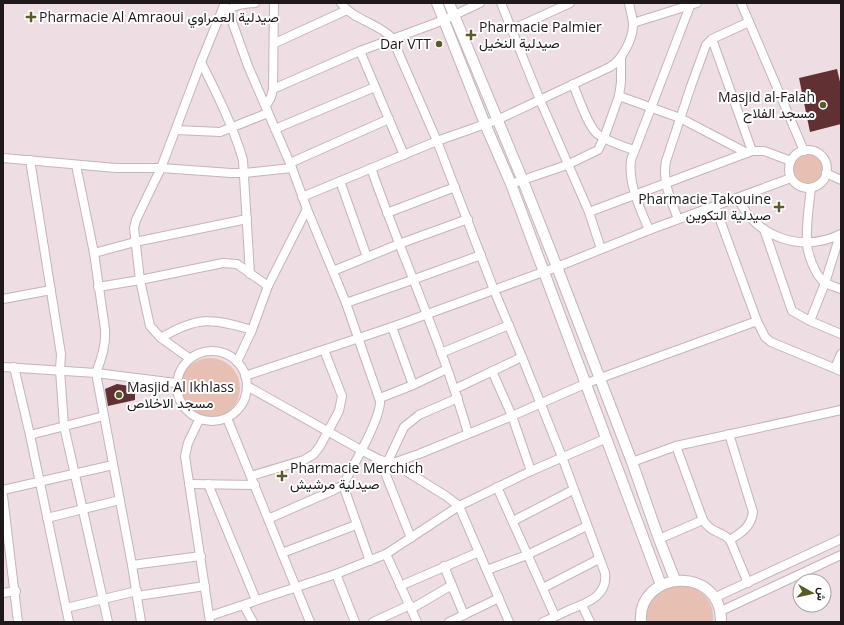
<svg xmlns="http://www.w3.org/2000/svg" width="844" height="625" viewBox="0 0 844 625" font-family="'Open Sans',Vazirmatn,sans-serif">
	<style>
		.green { fill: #e7c0b3 }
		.building { fill: #603033 }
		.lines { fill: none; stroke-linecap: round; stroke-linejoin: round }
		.minor-casing { stroke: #c5b4ba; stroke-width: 10 }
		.tertiary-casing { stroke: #c5b4ba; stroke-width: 12 }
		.minor { stroke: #fff; stroke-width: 8 }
		.tertiary { stroke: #fff; stroke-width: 10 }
		.poi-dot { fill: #5c5a26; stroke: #fff; stroke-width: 1.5 }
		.labels { text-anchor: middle; stroke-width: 4; stroke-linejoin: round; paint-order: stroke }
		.poi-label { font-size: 14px; fill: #1f191c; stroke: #fff; text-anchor: start }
	</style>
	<rect width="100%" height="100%" fill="#eedde3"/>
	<g class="green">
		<circle cx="807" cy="170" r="16"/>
		<circle cx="210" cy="388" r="30"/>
		<path d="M689 585C706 595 714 601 713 622H646V610L653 596 666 587Z"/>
	</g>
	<g class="building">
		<path d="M837 69 841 86V124L810 132 799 78Z"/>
		<path d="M117 384 135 387V400L108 406 105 389Z"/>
	</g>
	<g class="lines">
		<defs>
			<g id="minor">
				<path d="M341 3C354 21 377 22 392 38L437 141 494 290 522 357 562 457 605 573C608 596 587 603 569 610 561 614 552 618 543 622"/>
				<path d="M501 3 540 100 589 212 601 249"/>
				<path d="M741 3 804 151"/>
				<path d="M224 5 228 10 248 66 292 168 307 209 346 303 380 401C381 419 352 467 343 485L334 490 268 519"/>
				<path d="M228 10C237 4 245 4 255 3"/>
				<path d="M633 23 697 3"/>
				<path d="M511 30 570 3"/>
				<path d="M712 39 752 151"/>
				<path d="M275 43 347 10"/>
				<path d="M360 51 404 155"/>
				<path d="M201 62C217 94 233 126 243 160L250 274"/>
				<path d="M573 84C578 96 589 130 599 135 609 142 622 146 634 150"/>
				<path d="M273 89 274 3"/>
				<path d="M619 96 680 118 747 153"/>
				<path d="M266 106 271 97 273 89 360 51 444 20 480 3"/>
				<path d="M275 129 375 87"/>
				<path d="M176 130 220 132 268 113"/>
				<circle cx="808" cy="169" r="19"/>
				<path d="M3 158 116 168H161L231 173H245L292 168"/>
				<path d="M30 160 61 354 60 370 64 426 108 622"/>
				<path d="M290 163 389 119"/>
				<path d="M76 165 94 253 105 329C106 345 102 357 96 373L132 565 141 622"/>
				<path d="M371 168C402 257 442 343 468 433"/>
				<path d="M826 173 841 180"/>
				<path d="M340 181 367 257"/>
				<path d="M511 184 567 165 598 150 604 138 619 96 621 82V58"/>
				<path d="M811 188C809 206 806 224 807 242 807 253 815 275 824 282 828 285 836 287 841 289"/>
				<path d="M302 197 437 141 497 120 610 67C622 60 633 39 633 25 633 18 630 10 629 3"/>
				<path d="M738 198C756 238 802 253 841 234"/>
				<path d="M589 212 752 151H764L791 161"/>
				<path d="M387 213 455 187"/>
				<path d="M678 219C671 200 662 182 666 161L691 86 706 45 712 39 749 22"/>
				<path d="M764 229 792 311 810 321 841 334"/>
				<path d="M649 230C640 208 628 184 631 160L690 6"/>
				<path d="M94 253 135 242 247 219"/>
				<path d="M333 271 399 244 468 219"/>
				<path d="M98 287 140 280 223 263 237 264 268 286"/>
				<path d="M3 299 51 290"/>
				<path d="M346 303 412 280 481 255"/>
				<path d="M757 321 765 337 771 342 841 371"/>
				<path d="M810 321 825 283 840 235"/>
				<path d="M392 327 413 385"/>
				<path d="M161 338C197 316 213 318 252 330"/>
				<circle cx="212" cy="386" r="35"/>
				<path d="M441 353 509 325"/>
				<path d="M189 358 161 338 150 326 140 280 134 228 136 220 161 168 201 62 225 3"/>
				<path d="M237 362 252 330 268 286 307 209"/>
				<path d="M3 367 96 373 176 383"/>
				<path d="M14 367 30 435 69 622"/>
				<path d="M835 368 841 354"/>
				<path d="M492 371 512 416 531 471"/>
				<path d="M245 376 392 327 557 267 649 230 791 178"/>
				<path d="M247 386 361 450 380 460 393 463 446 496 459 506 509 622"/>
				<path d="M455 389 522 357"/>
				<path d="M380 398 413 385 447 369"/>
				<path d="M227 418 310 622"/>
				<path d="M199 420 188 443 185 456 210 622"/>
				<path d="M729 434 753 512C751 527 742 532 730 540"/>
				<path d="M30 435 104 416"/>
				<path d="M676 446 703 520C711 533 721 531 730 540L748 583"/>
				<path d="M380 460 411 538"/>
				<path d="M388 461 404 427 419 415 458 398"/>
				<path d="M632 462 676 446 841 410"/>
				<path d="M393 463 419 454 512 416 587 383 757 321 715 206"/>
				<path d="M251 476 304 460 314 454 320 446 339 411 342 396 324 350"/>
				<path d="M189 484 255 485"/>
				<path d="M208 484 256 600"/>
				<path d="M343 485 370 561"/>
				<path d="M497 487 555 616"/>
				<path d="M3 490 113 465"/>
				<path d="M3 496 18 622"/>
				<path d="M47 518 120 500"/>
				<path d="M513 521 573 490"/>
				<path d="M659 539 703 520"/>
				<path d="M282 553 356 525"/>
				<path d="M386 554 417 622"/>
				<path d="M132 565 201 556"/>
				<path d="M444 566 464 615"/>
				<path d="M487 570 527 555 587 526"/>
				<path d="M336 574 355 622"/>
				<path d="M400 586 479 552"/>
				<path d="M543 588 599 559"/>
				<path d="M3 593 16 591"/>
				<path d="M137 596 205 586"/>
				<path d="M716 597 841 539"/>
				<path d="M582 605 590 622"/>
				<path d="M244 606 253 622"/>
				<path d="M66 608 137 591"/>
				<path d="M411 609 452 585"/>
				<path d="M721 611 841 555"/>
				<path d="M210 616 336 574 386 554 459 506 531 471 607 438"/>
				<path d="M373 622 410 605"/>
				<path d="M449 622 499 598"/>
			</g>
			<g id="tertiary">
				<path d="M437 3 485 124 511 184 661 585"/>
				<path d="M449 3 523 181 557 267 632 462 659 539 675 580"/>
				<path d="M641 622C637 570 722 564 721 622"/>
			</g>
		</defs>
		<use href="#minor" class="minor-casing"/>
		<use href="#tertiary" class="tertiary-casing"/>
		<use href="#minor" class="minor"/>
		<use href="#tertiary" class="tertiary"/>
	</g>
	<g class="poi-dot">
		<path d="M29 11h4v4h4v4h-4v4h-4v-4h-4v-4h4z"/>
		<path d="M469 29h4v4h4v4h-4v4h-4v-4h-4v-4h4z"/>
		<circle cx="439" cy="44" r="4"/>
		<circle cx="823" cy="105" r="4"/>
		<path d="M777 201h4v4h4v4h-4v4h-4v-4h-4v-4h4z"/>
		<circle cx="119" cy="395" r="4"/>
		<path d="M280 470h4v4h4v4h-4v4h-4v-4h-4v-4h4z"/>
	</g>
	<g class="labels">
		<g class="poi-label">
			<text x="39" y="22">Pharmacie Al Amraoui صيدلية العمراوي</text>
			<text x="479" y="32">Pharmacie Palmier<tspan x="479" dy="16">صيدلية النخيل</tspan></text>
			<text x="431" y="49" text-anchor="end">Dar VTT</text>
			<text x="815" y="102" text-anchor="end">Masjid al-Falah<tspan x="815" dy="16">مسجد الفلاح</tspan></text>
			<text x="771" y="204" text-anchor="end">Pharmacie Takouine<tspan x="771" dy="16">صيدلية التكوين</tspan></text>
			<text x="127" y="392">Masjid Al Ikhlass<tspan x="127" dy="16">مسجد الاخلاص</tspan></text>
			<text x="290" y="473">Pharmacie Merchich<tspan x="290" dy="16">صيدلية مرشيش</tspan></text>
		</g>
	</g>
	<rect width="844" height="625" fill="none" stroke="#1f191c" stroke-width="8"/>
	<g transform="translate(812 593) rotate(98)"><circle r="19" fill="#ffffff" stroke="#a5a3a4"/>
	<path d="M0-3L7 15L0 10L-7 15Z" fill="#5c5a26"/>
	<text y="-6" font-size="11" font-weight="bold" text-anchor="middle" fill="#1f191c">ش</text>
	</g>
</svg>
